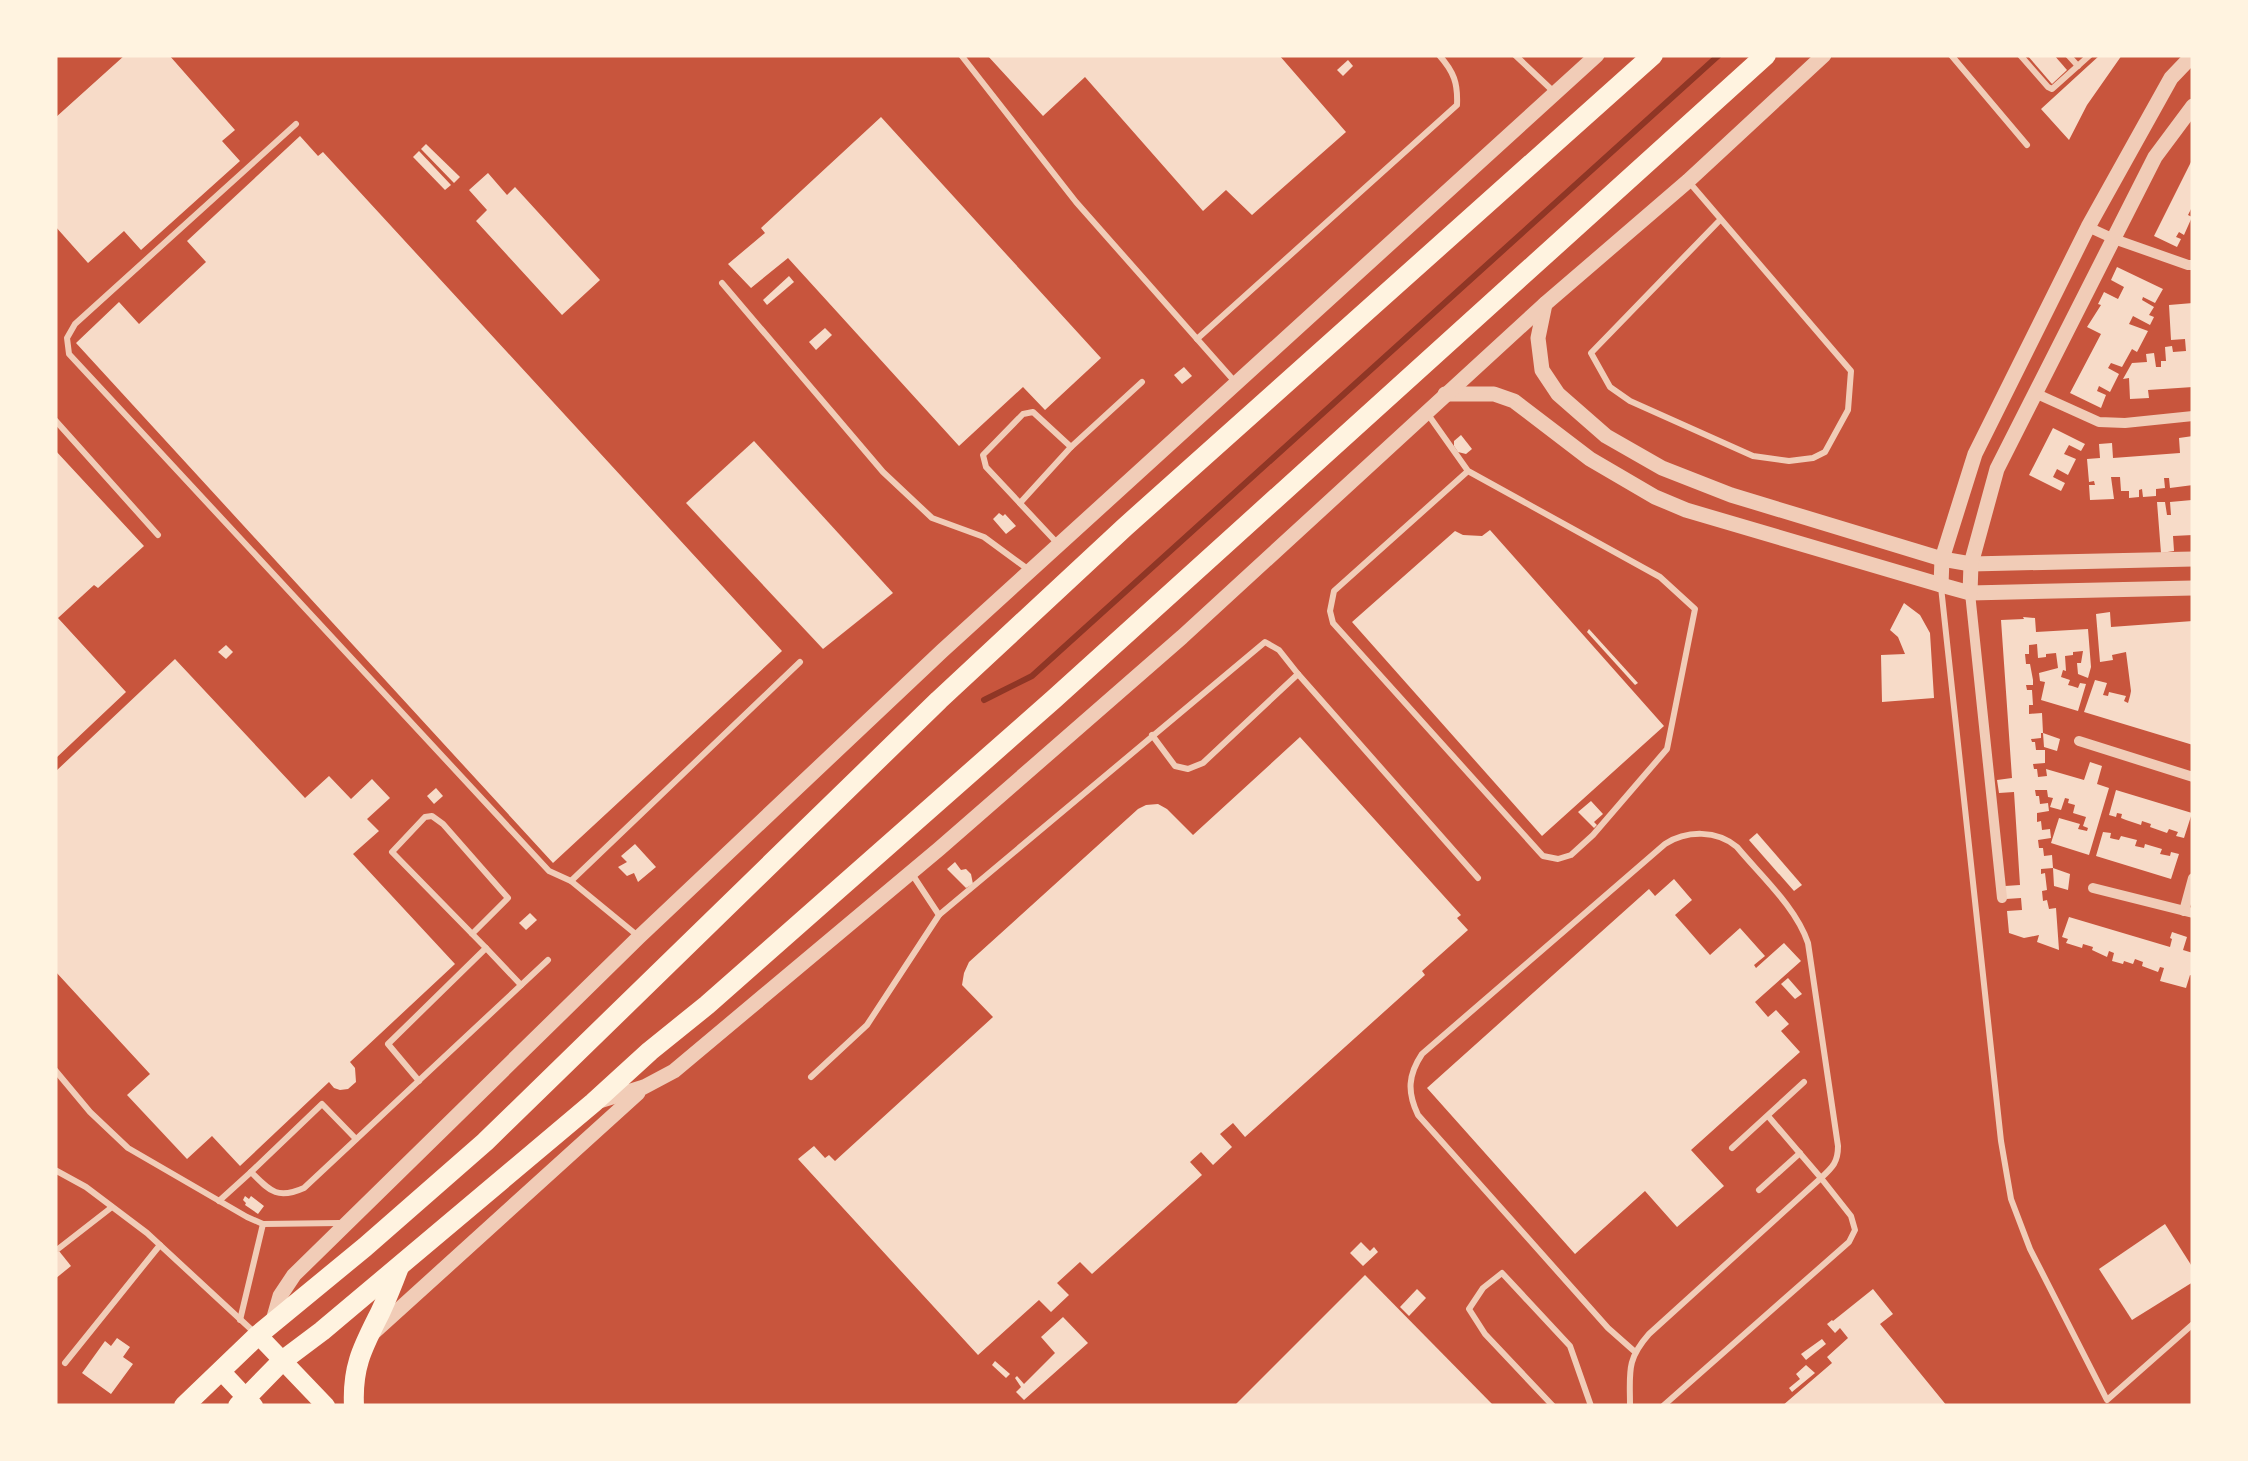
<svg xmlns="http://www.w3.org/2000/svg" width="2248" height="1461" viewBox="0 0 2248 1461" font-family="'PT Sans',sans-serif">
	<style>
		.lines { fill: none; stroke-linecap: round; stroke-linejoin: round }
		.stream { stroke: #8f3625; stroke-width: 6 }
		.building { fill: #f7dbc8 }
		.service { stroke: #f1ccb7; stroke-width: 6 }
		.minor { stroke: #f1ccb7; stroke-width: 10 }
		.tertiary { stroke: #f1ccb7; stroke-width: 15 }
		.secondary { stroke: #fff3e0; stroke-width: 18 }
		.trunk { stroke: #fff3e0; stroke-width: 20 }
	</style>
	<rect width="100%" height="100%" fill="#c8553d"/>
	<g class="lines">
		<path class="stream" d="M984 700 1032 676 1719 55"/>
	</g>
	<g class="building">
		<path d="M125 55H169L235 130 222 141 240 161 141 250 124 231 88 263 55 226V118Z"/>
		<path d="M987 55H1279L1346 132 1252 215 1226 190 1203 211 1085 77 1043 116Z"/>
		<path d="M2027 55H2054L2067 70 2052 84Z"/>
		<path d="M2100 55H2122L2087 105 2069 140 2041 109Z"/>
		<path d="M1348 60 1353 66 1343 76 1337 70Z"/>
		<path d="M881 117 1101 358 1045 410 1023 387 959 446 788 258 751 288 728 264 765 233 761 228Z"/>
		<path d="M300 136 318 156 323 152 782 651 553 863 76 343 119 302 139 324 206 262 187 241Z"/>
		<path d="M426 144 460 177 454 183 421 149Z"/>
		<path d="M419 151 451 185 445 190 413 157Z"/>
		<path d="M2193 158V205L2188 215 2192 217 2184 235 2179 232 2176 237 2181 239 2177 247 2154 236Z"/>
		<path d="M488 173 507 195 515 187 600 280 562 315 476 221 487 210 469 190Z"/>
		<path d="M2117 267 2163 289 2155 303 2143 297 2142 300 2154 307 2149 315 2154 317 2150 325 2133 316 2129 324 2148 331 2137 352 2132 349 2122 367 2111 363 2108 368 2119 374 2110 392 2099 386 2097 391 2106 395 2101 408 2070 393 2101 334 2087 327 2101 305 2098 304 2104 292 2118 299 2124 287 2111 280Z"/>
		<path d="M789 276 794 282 767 305 763 300Z"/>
		<path d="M2193 303V387L2148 390 2149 398 2130 399 2129 378 2123 379 2132 363 2147 362 2146 354 2154 353 2156 367H2161V361H2166L2165 347 2172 346 2173 352 2186 351 2185 339 2171 340 2169 305Z"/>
		<path d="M825 328 832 335 816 350 809 342Z"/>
		<path d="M1184 367 1192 376 1182 384 1174 375Z"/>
		<path d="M2053 428 2085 444 2081 451 2069 445 2064 454 2076 459 2068 475 2057 469 2053 477 2065 483 2061 491 2029 475Z"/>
		<path d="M1461 435 1472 449 1466 454 1458 452 1454 446V441Z"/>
		<path d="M2193 436V485L2170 488 2169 478H2164L2165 488 2156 489V496L2143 497 2142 489 2139 490V497L2129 498V491H2121L2120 477H2111L2114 499 2090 500 2089 485H2095L2094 481 2089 482 2087 459 2100 458 2099 444 2112 443 2113 458 2180 453 2179 438Z"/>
		<path d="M754 441 893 593 823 649 686 503Z"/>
		<path d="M55 450 144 546 98 588 94 585 58 618 126 692 55 759Z"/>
		<path d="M2192 500 2193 535 2173 536 2174 551 2161 553 2157 502H2165L2167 515H2171L2170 502Z"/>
		<path d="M999 513 1003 516 1005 514 1016 526 1006 534 993 519Z"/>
		<path d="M1490 530 1664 726 1542 836 1352 622 1455 531 1463 535 1482 536Z"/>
		<path d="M1904 603 1920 615 1930 633 1934 698 1882 702 1881 655 1905 654 1898 637 1890 630Z"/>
		<path d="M2110 612 2111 627 2193 621V745L2084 712 2095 680 2107 683 2103 695 2108 696 2109 692 2126 696 2124 701 2128 703 2130 696 2131 691 2126 652 2112 655 2113 660 2100 662 2096 614Z"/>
		<path d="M2023 617 2035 618 2036 632 2088 629 2091 667 2088 678 2078 674 2077 663H2081L2083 651 2073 652V655L2065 656 2066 671 2063 670 2061 677 2070 680 2068 685 2072 686 2078 688 2080 683 2086 684 2078 711 2041 700 2045 682 2040 681 2039 673 2058 668 2056 653 2046 654V657L2038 658 2037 644 2029 645V654H2025L2026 664H2030L2033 680V685H2026L2027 690H2032L2033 705H2029V714L2042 713 2043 733 2060 739 2057 751 2044 747 2043 733H2041V738L2031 739 2032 742H2035L2036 750H2045V763L2033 764 2034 769H2037L2038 777 2047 776 2046 769 2084 780 2090 762 2102 766 2097 784 2109 788 2089 855 2051 843 2059 818 2080 824 2078 829 2087 831 2088 828 2083 826 2086 817 2073 813 2075 805 2068 803 2069 799 2065 798 2061 810 2050 807 2053 798 2048 797 2047 790H2035L2036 796H2039L2040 804 2048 803 2049 811 2037 813V822L2041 821 2042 830 2050 829 2051 838 2038 840 2039 848H2043L2044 856 2052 855 2053 868 2070 874 2068 890 2054 886 2053 868 2041 869V874L2045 873 2047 890 2042 891 2043 901 2047 900 2049 909 2056 908 2059 950 2037 942 2039 935 2024 938 2009 933 2007 911 2022 910 2021 898 2006 899 2005 886 2020 885 2014 792 1999 793 1997 780 2012 778 2001 620 2024 619Z"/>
		<path d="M1589 629 1638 683 1635 685 1587 632Z"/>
		<path d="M226 645 233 652 226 659 218 652Z"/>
		<path d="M175 659 305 798 329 776 351 799 372 779 390 798 367 819 379 831 353 854 455 964 350 1062 355 1068 356 1082 348 1089 340 1090 334 1088 329 1082 240 1166 212 1136 187 1159 127 1095 150 1074 55 971V772Z"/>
		<path d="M1300 737 1461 915 1457 918 1468 930 1422 971 1425 975 1245 1137 1233 1123 1220 1134 1232 1147 1213 1165 1201 1152 1190 1162 1202 1175 1092 1274 1080 1262 1057 1283 1069 1295 1051 1312 1039 1300 978 1355 798 1159 814 1146 825 1158 829 1155 835 1161 993 1017 962 985 964 973 969 962 1138 809 1146 805 1158 804 1167 809 1193 835Z"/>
		<path d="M436 788 443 796 434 804 427 796Z"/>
		<path d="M2116 790 2192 813 2184 838 2176 836 2178 832 2169 829 2167 833 2150 827 2151 824 2142 821 2141 825 2126 820 2121 818 2122 814 2117 813 2116 817 2109 815Z"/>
		<path d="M1591 801 1603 814 1594 822 1597 825 1594 828 1578 812Z"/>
		<path d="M2103 832 2111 833 2110 838 2114 839 2119 840 2121 836 2137 840 2135 846 2144 848 2145 844 2162 849 2160 854 2170 856 2171 852 2179 854 2171 879 2096 856Z"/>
		<path d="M1757 833 1802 885 1794 891 1749 840Z"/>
		<path d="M635 844 656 867 638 882 634 873 627 876 618 867 627 862 621 856Z"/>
		<path d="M955 862 961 870 966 869 971 874 973 884 966 888 947 869Z"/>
		<path d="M1674 879 1692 900 1675 915 1710 955 1740 928 1765 956 1754 965 1756 968 1784 943 1801 961 1755 1002 1768 1017 1776 1010 1789 1024 1781 1031 1800 1052 1691 1150 1724 1186 1677 1227 1645 1191 1575 1254 1427 1088 1649 889 1655 896Z"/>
		<path d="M530 913 537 920 526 930 519 923Z"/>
		<path d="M2069 917 2170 947 2172 939 2170 938 2172 932 2187 937 2183 950 2193 953V976L2190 975 2186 988 2160 981 2164 968 2160 967 2158 972 2142 966 2143 962 2135 959 2133 964 2124 961 2123 964 2112 961 2114 953 2109 951 2107 957 2092 950 2093 947 2083 944 2082 948 2066 943 2068 939 2062 937Z"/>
		<path d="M1788 978 1802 994 1795 999 1781 984Z"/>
		<path d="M245 1196 249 1199 251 1196 264 1206 258 1214 245 1205 246 1203 243 1200Z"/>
		<path d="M2165 1224 2193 1268V1282L2132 1320 2099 1269Z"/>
		<path d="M1361 1242 1370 1251 1374 1247 1378 1252 1363 1266 1350 1253Z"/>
		<path d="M55 1246 71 1266 55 1279Z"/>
		<path d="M1365 1275 1494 1406H1234Z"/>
		<path d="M1417 1289 1426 1298 1409 1316 1400 1307Z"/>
		<path d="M1873 1289 1893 1314 1880 1324 1947 1406H1782L1832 1363 1827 1357 1848 1338 1840 1328 1835 1333 1827 1324 1832 1320 1833 1321Z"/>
		<path d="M1063 1317 1088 1343 1024 1400 1016 1392 1021 1387 1015 1378 1017 1376 1024 1384 1055 1353 1041 1337Z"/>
		<path d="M117 1338 130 1347 123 1357 133 1364 111 1394 82 1373 105 1341 111 1346Z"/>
		<path d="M1822 1339 1826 1344 1806 1360 1801 1354Z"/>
		<path d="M995 1361 1010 1374 1006 1378 992 1365Z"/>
		<path d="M1806 1365 1815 1373 1792 1392 1789 1388 1800 1379 1796 1374Z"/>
	</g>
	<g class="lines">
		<g class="service">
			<path d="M961 55 1076 202 1236 383"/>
			<path d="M1515 55 1554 92"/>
			<path d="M1951 55 2027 145"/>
			<path d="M2020 55 2048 87 2052 89 2090 55"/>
			<path d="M2068 55 2078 66"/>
			<path d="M296 124 75 324 67 338 69 354 549 871 571 881 638 936"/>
			<path d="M1689 182 1851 371 1848 410 1825 452 1813 458 1789 461 1753 456 1630 401 1610 387 1591 353 1720 220"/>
			<path d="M722 283 883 472 932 518 984 537 1029 570"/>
			<path d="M1197 339 1457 105C1458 83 1454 72 1439 55"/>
			<path d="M1427 413 1468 471 1660 577 1695 609 1667 749 1593 835 1571 855 1558 859 1543 856 1333 623 1330 611 1334 591 1468 471"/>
			<path d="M55 420 158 535"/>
			<path d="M1020 503 1071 447"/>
			<path d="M1058 544 986 467 983 455 1023 414 1033 412 1071 447 1142 382"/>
			<path d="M1941 587 2001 1141 2011 1199 2030 1249 2107 1400 2193 1324"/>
			<path d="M1152 735 1175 766 1188 769 1203 763 1298 674"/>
			<path d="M571 881 800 662"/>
			<path d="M939 915 1265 642 1279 650 1298 674 1478 878"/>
			<path d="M486 948 521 985"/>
			<path d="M55 1070 90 1112 128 1148 247 1217 263 1224 340 1223"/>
			<path d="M811 1077 867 1025 939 915 912 874"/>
			<path d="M419 1081 388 1044 486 948 392 852 425 817 432 816 443 824 508 898 472 934"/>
			<path d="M1732 1148 1804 1082"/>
			<path d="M55 1170 86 1187 147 1233 255 1333"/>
			<path d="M251 1172 322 1104 356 1139"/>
			<path d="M1759 1190 1800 1153"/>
			<path d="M219 1201 251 1172C270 1191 277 1200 304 1188L548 960"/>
			<path d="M58 1249 112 1207"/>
			<path d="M240 1320 263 1224"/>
			<path d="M1634 1351 1608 1328 1418 1115C1407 1092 1408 1075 1422 1054L1665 844C1687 830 1717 830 1737 847 1761 876 1796 907 1808 943L1838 1146C1838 1162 1833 1167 1821 1178L1768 1116"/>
			<path d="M65 1363 160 1245"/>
			<path d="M1553 1406 1485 1334 1469 1309 1483 1288 1502 1273 1570 1346 1591 1406"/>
			<path d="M1630 1406C1630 1372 1626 1360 1649 1334L1821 1178 1851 1216 1855 1230 1849 1242 1663 1406"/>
		</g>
		<g class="minor">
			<path d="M2088 227 2114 239 2188 265H2193"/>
			<path d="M2037 394 2099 422 2125 423 2193 416"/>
			<path d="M1970 593 2002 898"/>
			<path d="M2079 741 2193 777"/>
			<path d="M2093 888 2193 913"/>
			<path d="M2184 911 2193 878"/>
		</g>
		<g class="tertiary">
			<path d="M1545 304 1538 338 1542 370 1558 394 1606 436 1662 468 1731 495 1942 559 1971 564 2193 559"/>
			<path d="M1445 394H1494L1514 401 1590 459 1655 497 1686 510 1941 585 1970 593 2193 588"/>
			<path d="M1941 585 1942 559 1975 454 2088 227 2171 78 2193 55"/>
			<path d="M1970 593 1971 564 1997 469 2155 157 2193 106"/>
			<path d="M599 1101 644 1087 674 1071 939 849 1182 637 1545 304 1688 181 1824 55"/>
			<path d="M272 1324 280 1296 294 1275 639 937 942 651 1597 55"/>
			<path d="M373 1333 638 1093"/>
		</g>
		<g class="secondary">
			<path d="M258 1335 326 1406"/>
			<path d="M221 1371 254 1406"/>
		</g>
		<g class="trunk">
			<path d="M184 1406 258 1335 365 1247 485 1142 939 700 1125 527 1653 55"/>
			<path d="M238 1406 282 1361 322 1331 593 1103 650 1051 707 1005 1054 699 1766 55"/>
			<path d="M354 1406C352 1366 363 1347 380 1313 387 1298 393 1283 399 1267"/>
		</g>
	</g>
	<rect width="2248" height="1461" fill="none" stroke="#fff3e0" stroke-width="115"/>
</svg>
